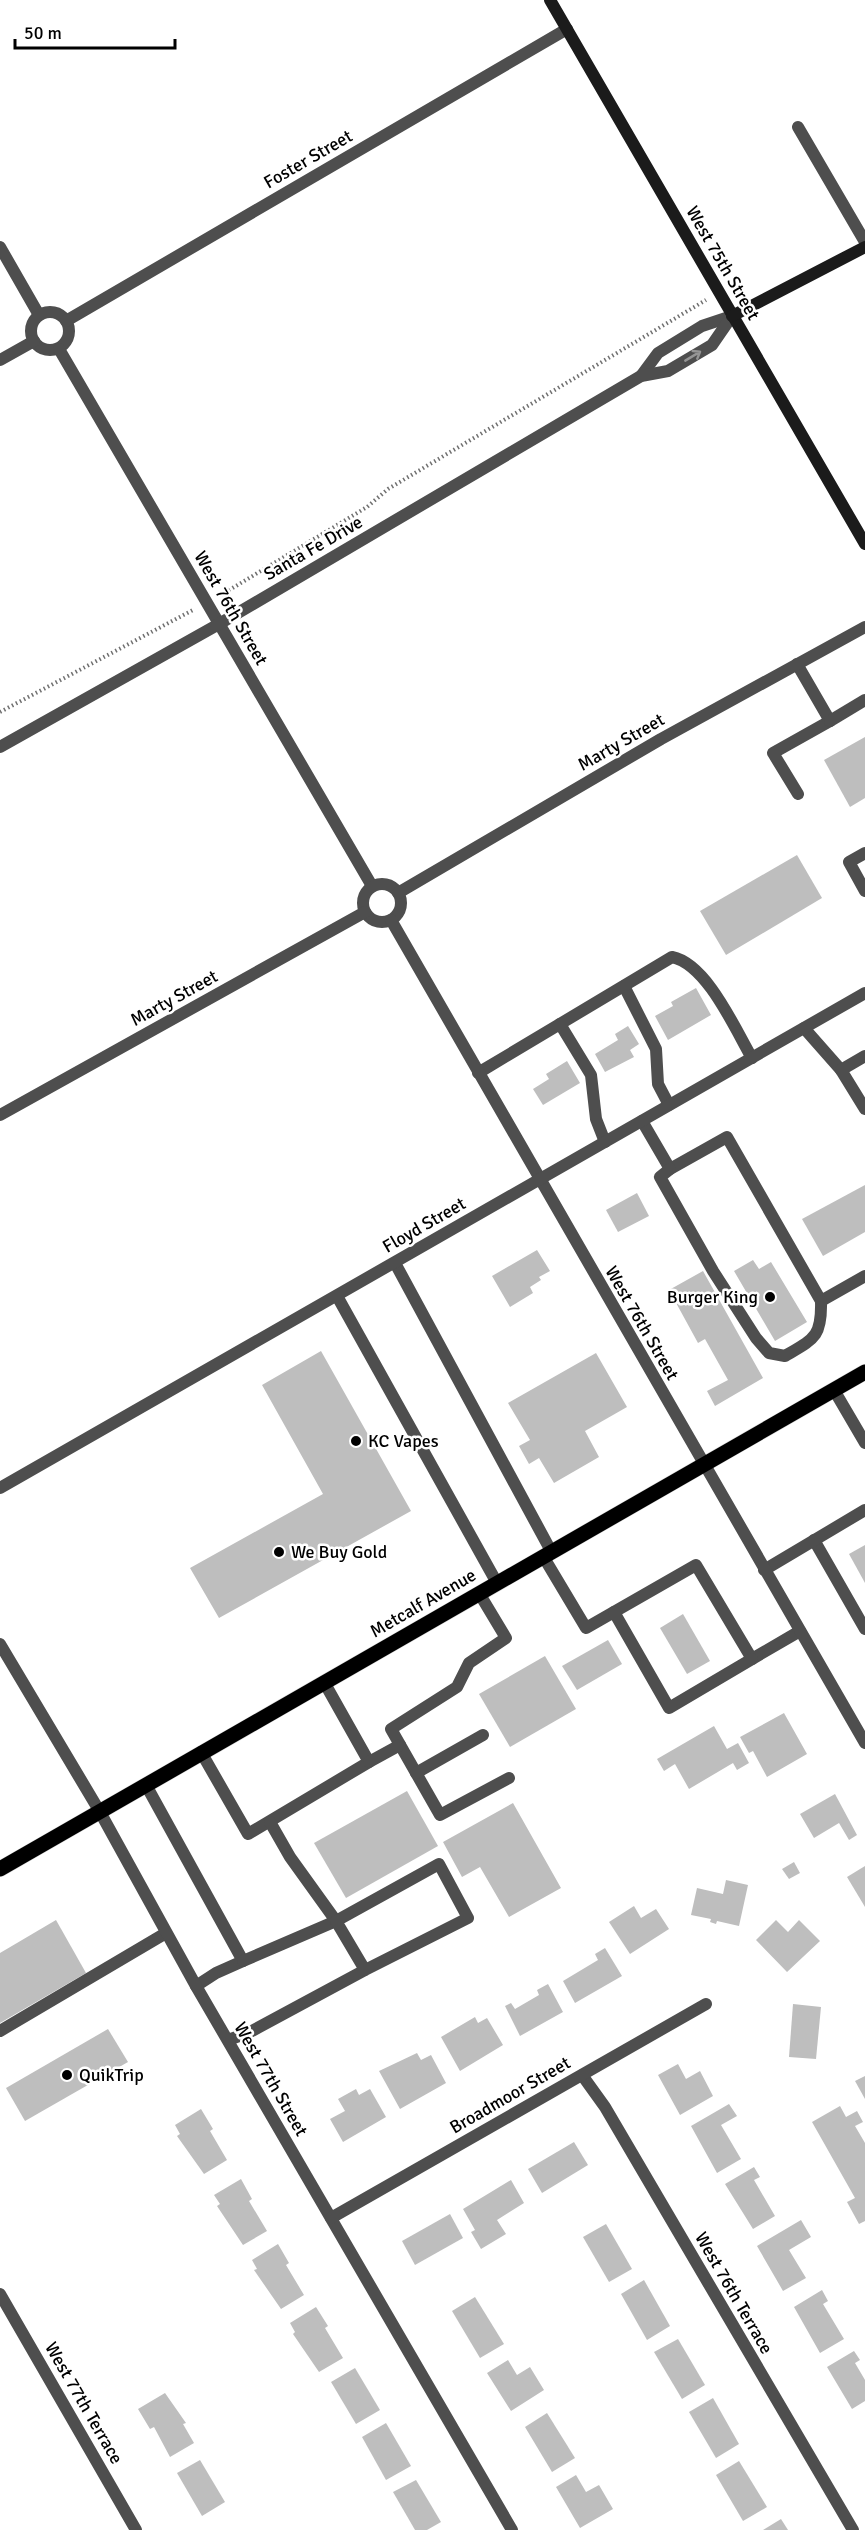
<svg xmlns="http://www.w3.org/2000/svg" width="865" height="2530" viewBox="0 0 865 2530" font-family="Signika,sans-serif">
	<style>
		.building { fill: #bebebe }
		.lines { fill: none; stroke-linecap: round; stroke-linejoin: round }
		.primary-casing { stroke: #dbdbdb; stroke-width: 16 }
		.path { stroke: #707070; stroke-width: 4; stroke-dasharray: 1.5 3; stroke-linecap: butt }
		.lane { stroke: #4e4e4e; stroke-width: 12 }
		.street { stroke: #4e4e4e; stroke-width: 12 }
		.secondary { stroke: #1b1b1b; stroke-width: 12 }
		.primary { stroke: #000; stroke-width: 15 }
		.oneway { stroke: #959595 }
		.poi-dot { fill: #000; stroke: #fff; stroke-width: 2 }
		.labels { text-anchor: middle; stroke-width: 5; stroke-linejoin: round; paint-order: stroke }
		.street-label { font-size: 18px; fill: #000; stroke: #fff }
		.poi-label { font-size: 18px; fill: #000; stroke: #fff; text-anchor: start }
	</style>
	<rect width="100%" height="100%" fill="#fff"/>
	<g class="building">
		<path d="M865 737V798L850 807 824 760Z"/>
		<path d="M797 855 822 898 726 955 700 911Z"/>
		<path d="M696 988 711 1015 668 1040 655 1016 673 1006 671 1002Z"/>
		<path d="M628 1026 639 1044 630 1050 634 1057 605 1072 595 1054 618 1040 615 1034Z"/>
		<path d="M567 1061 580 1083 543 1105 533 1089 549 1079 546 1074Z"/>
		<path d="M865 1185V1232L823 1256 802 1219Z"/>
		<path d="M637 1193 649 1216 618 1232 606 1210Z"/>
		<path d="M537 1250 550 1271 539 1277 541 1280 530 1287 533 1293 510 1307 492 1276Z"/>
		<path d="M753 1260 759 1269 771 1262 807 1322 775 1341 734 1271Z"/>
		<path d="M703 1271 763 1378 715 1406 707 1391 728 1380 705 1339 698 1343 669 1290Z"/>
		<path d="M321 1351 411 1511 219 1618 190 1568 323 1494 262 1385Z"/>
		<path d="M596 1353 627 1407 585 1431 599 1457 554 1483 539 1458 529 1464 519 1446 530 1440 508 1403Z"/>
		<path d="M865 1545V1583L849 1554Z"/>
		<path d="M683 1614 710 1661 687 1674 660 1628Z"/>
		<path d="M608 1640 622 1664 577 1690 562 1666Z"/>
		<path d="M545 1656 576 1709 510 1747 479 1694Z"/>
		<path d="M784 1713 807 1754 767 1777 753 1751 749 1753 740 1737Z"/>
		<path d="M714 1726 727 1749 738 1743 749 1763 737 1770 733 1763 689 1789 675 1764 664 1771 657 1759Z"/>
		<path d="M407 1791 438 1846 346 1898 314 1843Z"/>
		<path d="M835 1794 857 1835 849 1840 839 1823 814 1838 800 1814Z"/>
		<path d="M513 1803 561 1888 509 1917 480 1867 462 1877 443 1842Z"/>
		<path d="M794 1862 800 1873 789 1879 782 1869Z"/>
		<path d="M865 1866V1907L847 1877Z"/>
		<path d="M726 1880 748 1885 739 1926 717 1921 716 1924 710 1922 711 1919 691 1915 697 1888 723 1894Z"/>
		<path d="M634 1906 641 1918 656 1909 669 1929 630 1954 609 1922Z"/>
		<path d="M56 1920 86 1973 0 2023V1953Z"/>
		<path d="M776 1920 788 1932 799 1920 820 1941 787 1972 756 1940Z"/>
		<path d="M605 1948 622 1976 575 2003 563 1981 598 1960 595 1954Z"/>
		<path d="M548 1984 563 2012 520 2036 505 2006 511 2003 515 2009 539 1995 537 1990Z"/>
		<path d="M793 2004 821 2007 816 2059 789 2057Z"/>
		<path d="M475 2017 478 2023 487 2018 503 2045 460 2071 441 2037Z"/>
		<path d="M108 2029 128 2062 25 2121 6 2088Z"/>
		<path d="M417 2053 421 2060 431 2055 446 2083 400 2109 379 2071Z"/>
		<path d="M678 2064 686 2079 700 2071 713 2096 680 2115 658 2075Z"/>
		<path d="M865 2076V2099L855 2081Z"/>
		<path d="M356 2089 359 2095 370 2089 386 2117 343 2142 330 2119 345 2111 338 2099Z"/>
		<path d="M729 2104 737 2116 721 2125 741 2159 717 2173 691 2126Z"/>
		<path d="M840 2106 846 2117 857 2111 863 2122 855 2126 865 2143V2221L859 2224 847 2202 855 2198 812 2122Z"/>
		<path d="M201 2109 213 2129 210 2131 227 2160 204 2174 177 2136 180 2134 175 2125Z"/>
		<path d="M574 2142 588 2165 542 2193 528 2169Z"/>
		<path d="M754 2167 760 2177 754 2180 775 2216 753 2229 725 2184Z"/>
		<path d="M241 2179 252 2199 249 2201 267 2231 243 2245 217 2206 220 2204 214 2195Z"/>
		<path d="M511 2180 524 2203 497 2220 506 2234 481 2249 471 2232 475 2230 463 2209Z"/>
		<path d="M450 2214 463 2238 415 2265 402 2241Z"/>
		<path d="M801 2220 811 2237 789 2250 806 2278 783 2291 757 2246Z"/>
		<path d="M606 2224 632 2269 609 2282 583 2237Z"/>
		<path d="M278 2244 289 2263 286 2265 304 2295 281 2309 254 2270 257 2269 252 2260Z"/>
		<path d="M644 2280 670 2326 647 2340 621 2294Z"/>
		<path d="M822 2290 828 2301 823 2304 844 2339 820 2353 794 2307Z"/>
		<path d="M475 2297 504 2344 480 2358 452 2311Z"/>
		<path d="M316 2307 328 2326 325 2328 343 2358 319 2372 293 2334 295 2332 290 2323Z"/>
		<path d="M678 2339 705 2385 682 2399 654 2352Z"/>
		<path d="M854 2351 860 2360 855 2363 865 2380V2401L852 2409 827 2367Z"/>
		<path d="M508 2360 517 2375 530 2367 544 2390 511 2411 487 2373Z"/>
		<path d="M355 2368 380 2410 356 2424 331 2382Z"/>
		<path d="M165 2393 186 2423 183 2424 194 2443 170 2457 154 2427 150 2429 138 2409Z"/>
		<path d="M713 2398 739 2444 716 2458 689 2412Z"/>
		<path d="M547 2413 575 2458 552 2472 525 2427Z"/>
		<path d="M386 2423 411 2466 386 2480 362 2437Z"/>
		<path d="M200 2460 225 2502 202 2516 177 2473Z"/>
		<path d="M739 2461 767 2507 743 2521 716 2475Z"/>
		<path d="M576 2475 586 2492 599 2485 613 2509 580 2528 556 2487Z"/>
		<path d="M416 2480 441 2522 427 2530H415L393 2492Z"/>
		<path d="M781 2519 788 2530H763Z"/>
	</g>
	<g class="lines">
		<defs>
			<path id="primary" d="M0 1869 865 1372"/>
		</defs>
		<use href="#primary" class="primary-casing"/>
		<g class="path">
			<path d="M221 595 367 507 388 489 706 300"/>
			<path d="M0 712 193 610"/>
		</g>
		<g class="lane">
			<path d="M798 127 865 242"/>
			<path d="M797 664 830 721 773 753 798 794"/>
			<path d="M830 721 865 700"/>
			<path d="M865 853 849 862 865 891"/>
			<path d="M624 986 656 1049 658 1084 669 1105"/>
			<path d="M560 1024 591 1075 596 1119 605 1142"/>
			<path d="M804 1028 841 1070"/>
			<path d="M865 1056 841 1070 865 1109"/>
			<path d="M478 1073 672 957C707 964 735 1029 752 1058"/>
			<path d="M642 1121 670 1169 727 1137 821 1301 865 1276"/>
			<path d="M670 1169 660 1177 713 1271 756 1338 769 1353 785 1356C814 1339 822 1337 821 1301"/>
			<path d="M395 1263 551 1551"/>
			<path d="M337 1296 497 1583"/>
			<path d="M834 1390 865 1443"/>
			<path d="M814 1540 865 1629"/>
			<path d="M543 1556 586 1628 696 1565 752 1659 800 1631"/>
			<path d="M764 1570 865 1510"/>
			<path d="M479 1593 506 1638 469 1663 457 1687 391 1729 440 1815 509 1778"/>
			<path d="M614 1612 669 1708 752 1659"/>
			<path d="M201 1752 248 1834 369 1762 324 1682"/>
			<path d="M369 1762 400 1745"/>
			<path d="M416 1773 483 1735"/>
			<path d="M146 1785 243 1961 216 1973 196 1986"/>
			<path d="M243 1961 336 1921 290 1857 270 1822"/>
			<path d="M0 2031 166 1933"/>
			<path d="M228 2040 250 2032 365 1970 468 1918 439 1864 336 1921 365 1970"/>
		</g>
		<g class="street">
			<path d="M0 247 39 315"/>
			<circle cx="50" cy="331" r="19"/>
			<path d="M66 321 567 29"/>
			<path d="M59 349 372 886"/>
			<path d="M0 360 34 341"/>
			<path d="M641 376 658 353 702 326 732 316"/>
			<path d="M0 747 219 624 641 376 668 371 712 345 732 316"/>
			<circle cx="382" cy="903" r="19"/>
			<path d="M398 893 661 739 865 627"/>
			<path d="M391 920 865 1743"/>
			<path d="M0 1115 365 912"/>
			<path d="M0 1488 865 993"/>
			<path d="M0 1644 100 1812 196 1986 512 2530"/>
			<path d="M582 2075 605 2107 853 2530"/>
			<path d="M331 2218 706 2004"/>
			<path d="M0 2294 136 2530"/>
		</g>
		<g class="secondary">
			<path d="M550 0 865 544"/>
			<path d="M732 316 865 247"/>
		</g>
		<use href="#primary" class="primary"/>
	</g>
	<defs><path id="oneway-shaft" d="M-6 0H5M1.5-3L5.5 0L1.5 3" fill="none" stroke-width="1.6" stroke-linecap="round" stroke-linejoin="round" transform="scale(1.5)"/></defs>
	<use class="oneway" href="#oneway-shaft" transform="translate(693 356) rotate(-31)"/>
	<g class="poi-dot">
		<circle cx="770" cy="1297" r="6"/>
		<circle cx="356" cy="1441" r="6"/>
		<circle cx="279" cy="1552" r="6"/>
		<circle cx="67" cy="2075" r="6"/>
	</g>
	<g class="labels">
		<g class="street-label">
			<text transform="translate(308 159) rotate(-30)" y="6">Foster Street</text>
			<text transform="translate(723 263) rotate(60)" y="6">West 75th Street</text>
			<text transform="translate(313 548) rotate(-30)" y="6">Santa Fe Drive</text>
			<text transform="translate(231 608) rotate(60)" y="6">West 76th Street</text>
			<text transform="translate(621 742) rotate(-30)" y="6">Marty Street</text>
			<text transform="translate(174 998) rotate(-29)" y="6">Marty Street</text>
			<text transform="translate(424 1225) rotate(-30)" y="6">Floyd Street</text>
			<text transform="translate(642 1323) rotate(60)" y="6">West 76th Street</text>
			<text transform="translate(423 1603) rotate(-30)" y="6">Metcalf Avenue</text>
			<text transform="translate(271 2079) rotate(60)" y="6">West 77th Street</text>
			<text transform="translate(510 2095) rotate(-30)" y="6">Broadmoor Street</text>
			<text transform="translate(734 2293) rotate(60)" y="6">West 76th Terrace</text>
			<text transform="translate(84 2403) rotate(60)" y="6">West 77th Terrace</text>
		</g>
		<g class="poi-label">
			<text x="758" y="1303" text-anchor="end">Burger King</text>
			<text x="368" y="1447">KC Vapes</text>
			<text x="291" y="1558">We Buy Gold</text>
			<text x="79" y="2081">QuikTrip</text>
		</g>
	</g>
	<path d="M15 39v9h160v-9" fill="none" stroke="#000000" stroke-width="3"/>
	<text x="24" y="39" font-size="18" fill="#000000" stroke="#ffffff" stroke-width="4.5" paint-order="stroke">50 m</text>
</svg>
